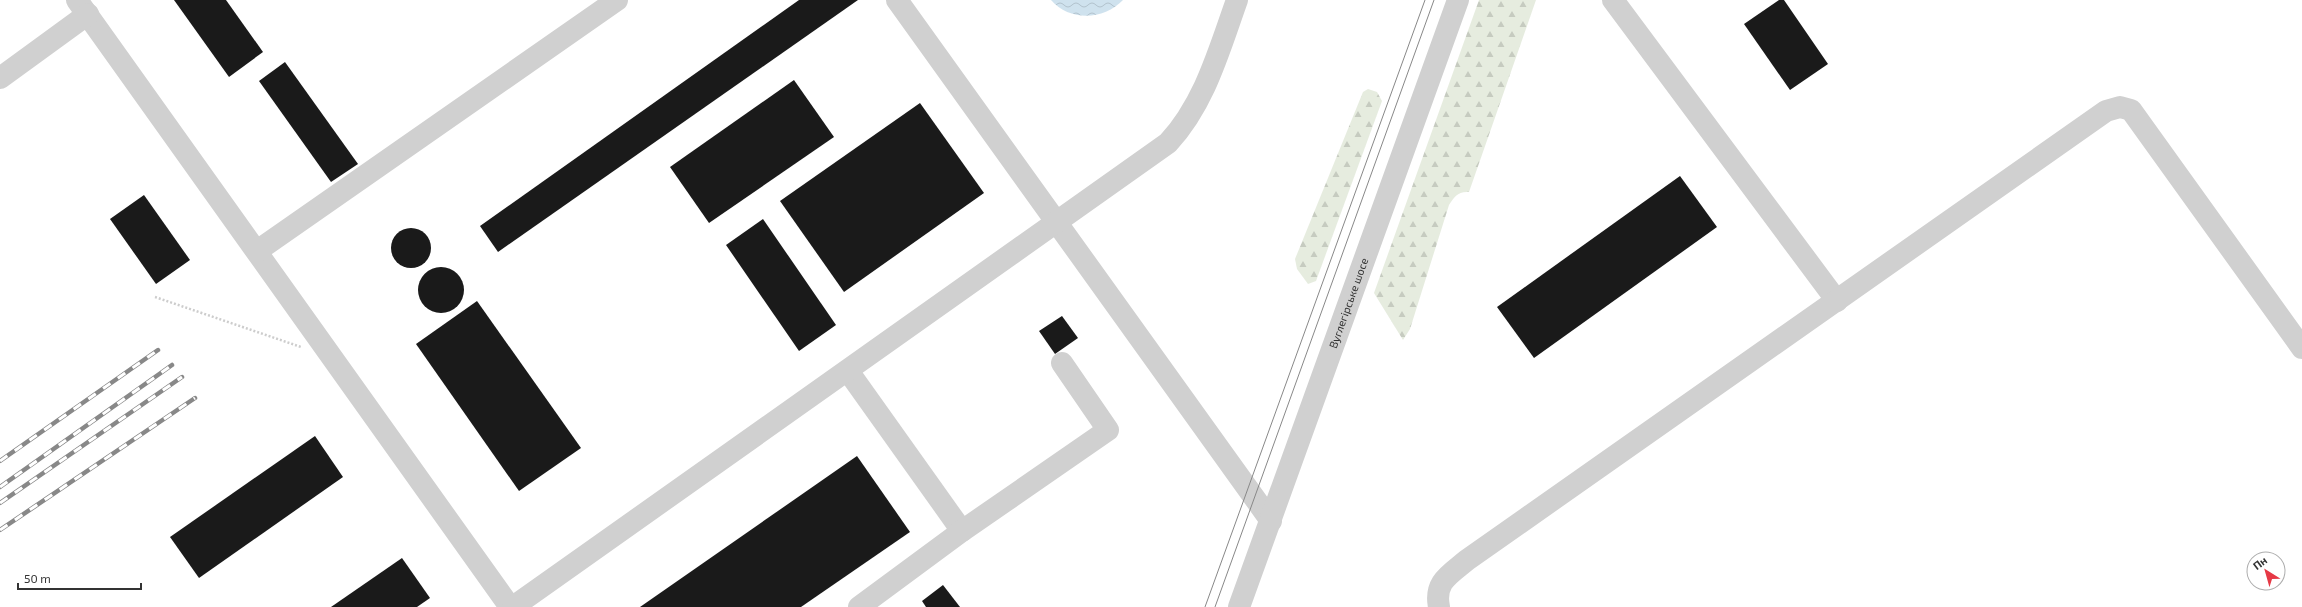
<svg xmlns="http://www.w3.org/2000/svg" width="2302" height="607" viewBox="0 0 2302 607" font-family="'Exo 2',sans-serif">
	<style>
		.forest { fill: url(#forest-firs) }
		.water { fill: url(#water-waves) }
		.building { fill: #1a1a1a }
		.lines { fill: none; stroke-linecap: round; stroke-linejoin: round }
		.path { stroke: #cdcdcd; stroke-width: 2.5; stroke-dasharray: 2 2; stroke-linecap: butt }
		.minor { stroke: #d0d0d0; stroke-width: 22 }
		.tram { stroke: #888; stroke-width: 1 }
		.rail-casing { stroke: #888; stroke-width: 4.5 }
		.rail { stroke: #fff; stroke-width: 3; stroke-dasharray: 9; stroke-linecap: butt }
		.labels { text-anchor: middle; stroke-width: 4; stroke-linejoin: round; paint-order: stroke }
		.street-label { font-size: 11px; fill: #333; stroke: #fff }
	</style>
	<defs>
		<pattern id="forest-firs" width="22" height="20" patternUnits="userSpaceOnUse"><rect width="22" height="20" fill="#e6ecdf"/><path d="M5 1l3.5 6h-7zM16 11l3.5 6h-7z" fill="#c6cbc0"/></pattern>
		<pattern id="water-waves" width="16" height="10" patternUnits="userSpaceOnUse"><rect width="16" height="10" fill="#cfe2ee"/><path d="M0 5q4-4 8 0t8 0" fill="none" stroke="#b2c2cd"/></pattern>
	</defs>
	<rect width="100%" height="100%" fill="#fff"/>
	<g class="forest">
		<path d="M1479 0H1536L1469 192C1458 191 1454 197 1449 205L1410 329 1403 340 1374 293Z"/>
		<path d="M1368 89 1377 92 1382 101 1316 281 1308 284 1297 269 1295 259 1363 92Z"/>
	</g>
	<path class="water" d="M1051 0H1123C1104 20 1070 22 1051 0Z"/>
	<g class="building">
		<path d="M174 0H226L263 52 229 77Z"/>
		<path d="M799 0H858L498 252 480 226Z"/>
		<path d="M1779 0H1784L1828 64 1790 90 1744 24Z"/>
		<path d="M285 62 358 164 331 182 259 81Z"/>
		<path d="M794 80 834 137 709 223 670 167Z"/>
		<path d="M920 103 984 193 844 292 780 201Z"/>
		<path d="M1680 176 1717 227 1534 358 1497 307Z"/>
		<path d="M144 195 190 260 156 284 110 219Z"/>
		<path d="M763 219 836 325 799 351 726 245Z"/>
		<circle cx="411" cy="248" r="20"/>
		<circle cx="441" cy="290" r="23"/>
		<path d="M477 301 581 448 519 491 416 344Z"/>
		<path d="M1062 316 1078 338 1055 354 1039 331Z"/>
		<path d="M315 436 343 477 199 578 170 537Z"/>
		<path d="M857 456 910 532 801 607H640Z"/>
		<path d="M402 558 430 598 417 607H331Z"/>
		<path d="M943 585 960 607H926L922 601Z"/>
	</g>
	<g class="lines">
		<path class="path" d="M155 297 301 347"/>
		<g class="minor">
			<path d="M77 0 510 607"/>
			<path d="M897 0 1271 521"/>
			<path d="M1613 0 1837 301"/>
			<path d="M0 78 88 14"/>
			<path d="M257 251 617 0"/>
			<path d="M848 371 962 531"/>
			<path d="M513 607 1168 143C1205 103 1219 50 1237 0"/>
			<path d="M859 607 962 531 1108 430 1062 363"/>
			<path id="s1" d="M1239 607 1458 0"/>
			<path d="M1439 607C1434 582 1449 575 1467 560L2106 111 2120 107 2131 110 2302 348"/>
		</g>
		<g class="tram">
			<path d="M1205 607 1425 0"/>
			<path d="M1215 607 1434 0"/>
		</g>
		<defs>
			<g id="rail">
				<path d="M0 461 158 350"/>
				<path d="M0 487 172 365"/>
				<path d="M0 503 182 377"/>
				<path d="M0 530 195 398"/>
			</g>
		</defs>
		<use href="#rail" class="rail-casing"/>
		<use href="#rail" class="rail"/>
	</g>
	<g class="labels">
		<g class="street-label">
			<text dy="4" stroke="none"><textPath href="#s1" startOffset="323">Вуглегірське шосе</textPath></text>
		</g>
	</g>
	<g transform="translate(2266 571) rotate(323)"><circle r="19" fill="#ffffff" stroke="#adadad"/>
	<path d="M0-3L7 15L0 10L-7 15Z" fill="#e63946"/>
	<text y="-6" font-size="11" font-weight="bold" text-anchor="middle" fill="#333333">Пн</text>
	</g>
	<path d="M18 583v6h123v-6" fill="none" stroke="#333333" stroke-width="2"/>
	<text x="24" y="583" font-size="12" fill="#333333" stroke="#ffffff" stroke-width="3" paint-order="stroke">50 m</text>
</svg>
